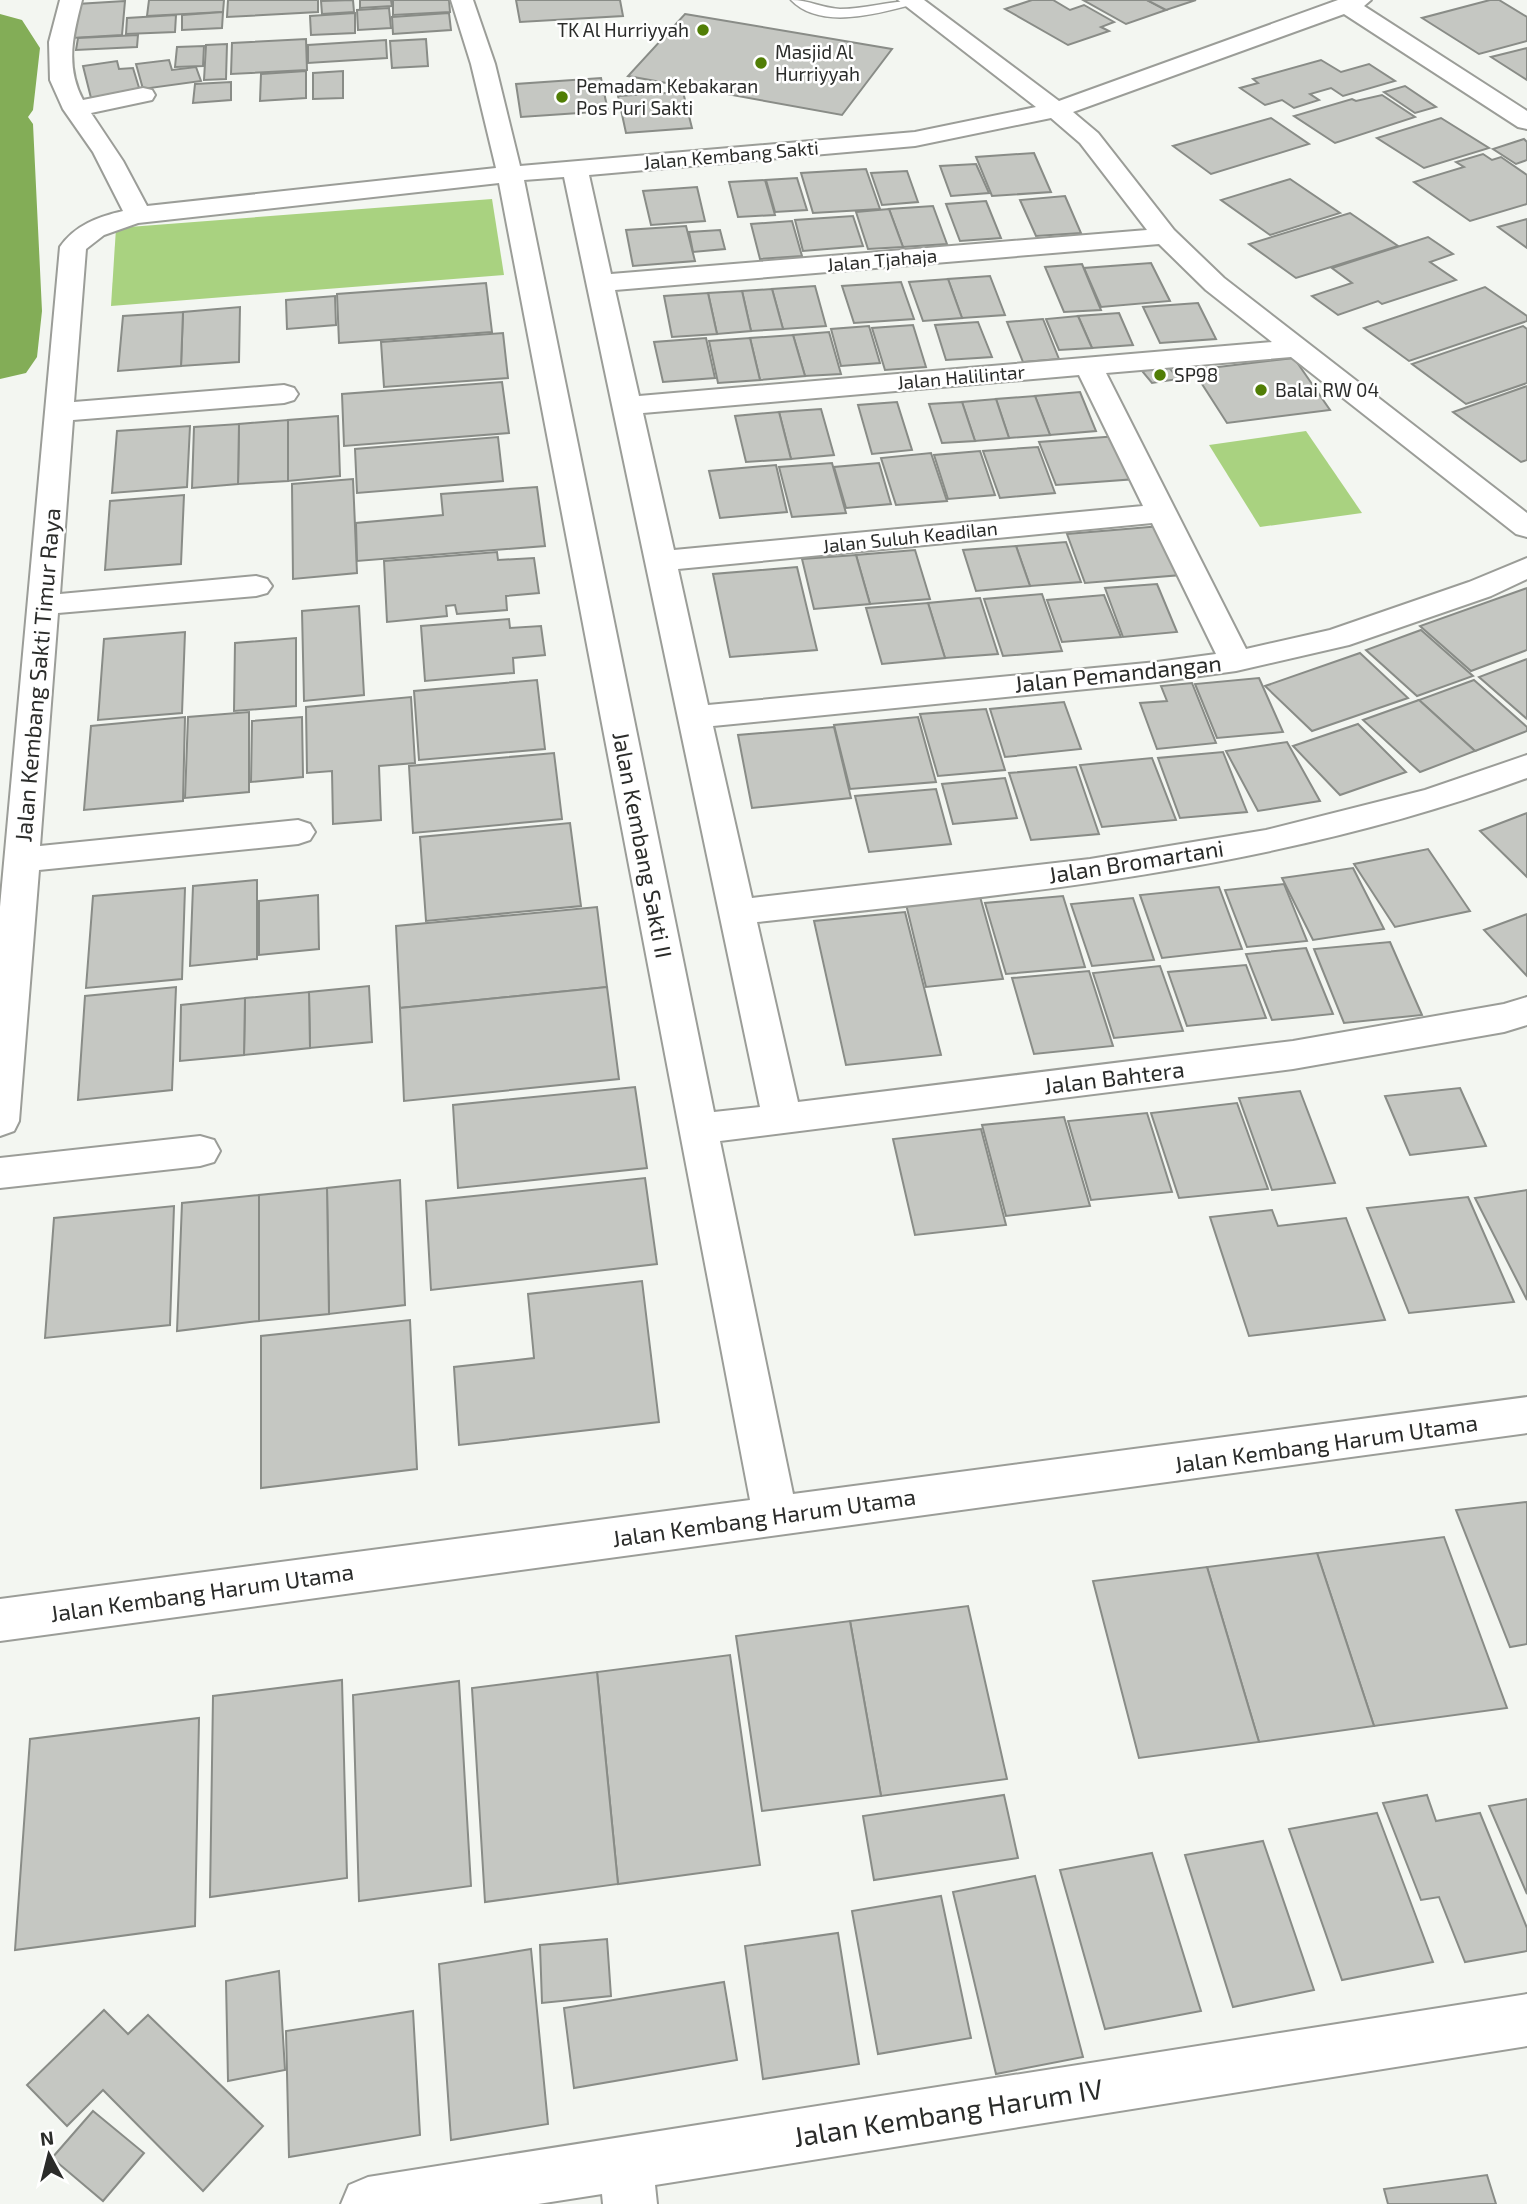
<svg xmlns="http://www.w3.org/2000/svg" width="1527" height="2204" viewBox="0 0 1527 2204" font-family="'Exo 2',sans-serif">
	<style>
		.green { fill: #a9d280 }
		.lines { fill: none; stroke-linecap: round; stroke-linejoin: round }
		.river { fill: #83ad57; fill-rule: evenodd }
		.building { fill: #c5c7c2; stroke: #898c87; stroke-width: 2 }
		.lane-casing { stroke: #9b9d98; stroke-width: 3 }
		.street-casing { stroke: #9b9d98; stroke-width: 4 }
		.lane { fill: #fff; fill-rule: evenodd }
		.street { fill: #fff; fill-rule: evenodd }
		.poi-dot { fill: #517e05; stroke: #fff; stroke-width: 2.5 }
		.labels { text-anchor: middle; stroke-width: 5; stroke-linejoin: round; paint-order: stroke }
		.far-poi-label { font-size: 19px; fill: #2b2c2a; stroke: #fff; text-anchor: start }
		.far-street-label { font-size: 19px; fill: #2b2c2a; stroke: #fff }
		.street-label { font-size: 23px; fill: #2b2c2a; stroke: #fff }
		.near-street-label { font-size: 28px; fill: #2b2c2a; stroke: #fff }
	</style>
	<rect width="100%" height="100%" fill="#f3f6f1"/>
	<g class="green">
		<path d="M492 199 504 275 111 306 116 228Z"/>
		<path d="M1306 431 1362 513 1260 527 1209 445Z"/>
	</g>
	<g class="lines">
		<path class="river" d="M0 14 22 20 40 48 33 110 28 117 33 124 42 311 37 357 26 373 0 379Z"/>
	</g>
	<g class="building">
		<path d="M149 0H224L223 12 147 16Z"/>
		<path d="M228 0H318V12L227 17Z"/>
		<path d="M353 0 354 12 322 14 321 1Z"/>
		<path d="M360 0H391L392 6 360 8Z"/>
		<path d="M393 0H449L450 12 393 15Z"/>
		<path d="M516 0H620L623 16 520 22Z"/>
		<path d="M1032 0H1053L1070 10 1084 5 1114 22 1101 27 1109 31 1068 45 1005 9Z"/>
		<path d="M1083 0H1147L1166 10 1126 24Z"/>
		<path d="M1147 0H1196L1166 10Z"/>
		<path d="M1490 0H1499L1527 17V41L1479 54 1422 18Z"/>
		<path d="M125 1 122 35 72 38 77 4Z"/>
		<path d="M389 8 391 28 358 30 357 10Z"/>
		<path d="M223 12 222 28 182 30V15Z"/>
		<path d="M355 13V33L311 35 310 16Z"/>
		<path d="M449 13 451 30 393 34 392 17Z"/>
		<path d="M685 14 892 49 842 115 628 76Z"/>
		<path d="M176 15 175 32 126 34 127 18Z"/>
		<path d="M138 35 137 47 76 50 78 38Z"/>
		<path d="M306 39 307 70 231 74 232 43Z"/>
		<path d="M426 39 428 66 392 68 390 41Z"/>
		<path d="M386 40 387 58 308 63V45Z"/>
		<path d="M227 44 226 79 204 80 206 45Z"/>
		<path d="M204 46 203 66 175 67 177 47Z"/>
		<path d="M1527 48V80L1491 57Z"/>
		<path d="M169 60 172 70 196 67 201 81 143 89 136 64Z"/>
		<path d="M1321 60 1341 72 1369 64 1395 81 1343 96 1331 88 1310 94 1319 100 1294 108 1282 100 1265 105 1240 88 1258 83 1253 79Z"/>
		<path d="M117 61 119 69 133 68 140 91 91 98 83 66Z"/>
		<path d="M306 71V98L260 101 261 74Z"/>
		<path d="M343 71V98L313 99V73Z"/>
		<path d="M601 78 608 111 521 117 516 84Z"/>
		<path d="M231 82V100L193 103 195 84Z"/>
		<path d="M1405 86 1436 107 1415 113 1384 92Z"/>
		<path d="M683 92 692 128 626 133 618 96Z"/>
		<path d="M1382 95 1415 117 1335 143 1294 116 1352 99 1356 101Z"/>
		<path d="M1271 118 1309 144 1211 174 1173 146Z"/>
		<path d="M1441 118 1489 148 1424 168 1377 138Z"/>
		<path d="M1524 139 1527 142V160L1516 164 1493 149Z"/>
		<path d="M1034 153 1051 192 992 196 976 157Z"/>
		<path d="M1483 154 1492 160 1501 157 1527 175V204L1470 221 1414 182 1464 167 1456 162Z"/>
		<path d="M976 164 989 193 951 196 940 166Z"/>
		<path d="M866 169 880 209 813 213 801 173Z"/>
		<path d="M907 171 918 202 882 205 871 173Z"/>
		<path d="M797 178 807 210 775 212 766 180Z"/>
		<path d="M1290 179 1340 213 1270 235 1221 200Z"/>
		<path d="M765 180 775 215 738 217 729 182Z"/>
		<path d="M697 187 705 221 651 225 643 191Z"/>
		<path d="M1065 196 1081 233 1036 236 1020 200Z"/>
		<path d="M986 201 1001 238 960 241 946 204Z"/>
		<path d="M933 206 947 244 903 247 889 209Z"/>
		<path d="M889 209 903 247 868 249 856 212Z"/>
		<path d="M1350 213 1398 246 1296 278 1249 244Z"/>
		<path d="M853 216 863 246 803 251 795 220Z"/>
		<path d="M1527 219V248L1498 227Z"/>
		<path d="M792 221 802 256 760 259 751 224Z"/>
		<path d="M686 226 695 261 633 266 626 230Z"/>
		<path d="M720 230 725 249 693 252 689 232Z"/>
		<path d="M1428 237 1453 254 1430 262 1456 280 1382 304 1378 301 1338 315 1312 296 1352 283 1332 268Z"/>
		<path d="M1151 263 1170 301 1101 307 1084 268Z"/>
		<path d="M1082 264 1101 310 1064 312 1045 267Z"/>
		<path d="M990 276 1005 315 962 318 948 279Z"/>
		<path d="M948 279 962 318 923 321 909 282Z"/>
		<path d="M901 282 914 319 854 323 842 286Z"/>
		<path d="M486 283 492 332 339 343 337 294Z"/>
		<path d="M815 286 826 326 783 329 772 289Z"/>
		<path d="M1485 287 1527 316V321L1409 361 1364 328Z"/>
		<path d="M772 289 783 329 751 331 742 291Z"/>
		<path d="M742 291 751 331 717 334 708 293Z"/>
		<path d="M708 293 717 334 672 337 664 296Z"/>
		<path d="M335 296 336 325 287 329 286 300Z"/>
		<path d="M1198 303 1216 339 1160 343 1143 307Z"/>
		<path d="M240 307 239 362 181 366 183 312Z"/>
		<path d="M183 312 181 366 118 371 123 316Z"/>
		<path d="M1119 313 1133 345 1092 348 1078 316Z"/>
		<path d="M1078 316 1092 348 1059 350 1046 319Z"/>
		<path d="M1043 319 1059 359 1023 362 1007 322Z"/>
		<path d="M978 322 992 357 946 360 935 325Z"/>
		<path d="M913 325 926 367 885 370 872 328Z"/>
		<path d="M869 326 880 363 841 366 831 329Z"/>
		<path d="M1523 326 1527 329V383L1466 404 1412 364Z"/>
		<path d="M829 332 841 374 805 376 793 335Z"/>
		<path d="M503 333 508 378 384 387 381 342Z"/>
		<path d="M793 335 805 376 760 380 750 338Z"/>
		<path d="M706 338 715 378 663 382 654 342Z"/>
		<path d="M750 338 760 380 718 383 709 341Z"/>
		<path d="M1294 358 1330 410 1227 423 1193 370Z"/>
		<path d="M1168 366 1178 379 1152 383 1142 371Z"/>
		<path d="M502 382 509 433 344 446 342 394Z"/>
		<path d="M1527 386V460L1521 462 1453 412Z"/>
		<path d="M1080 392 1096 431 1050 435 1035 396Z"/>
		<path d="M1035 396 1050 435 1009 438 996 399Z"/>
		<path d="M996 399 1009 438 975 441 962 402Z"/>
		<path d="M897 402 912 450 872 454 858 405Z"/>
		<path d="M962 402 975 441 942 443 929 404Z"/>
		<path d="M821 409 834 455 791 459 779 412Z"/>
		<path d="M779 412 791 459 746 462 735 416Z"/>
		<path d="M338 416 340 476 288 481V420Z"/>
		<path d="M288 420V481L238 484 239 424Z"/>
		<path d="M239 424 238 484 192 488 194 427Z"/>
		<path d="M190 426 187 487 112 493 117 431Z"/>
		<path d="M1118 436 1136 479 1056 485 1039 442Z"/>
		<path d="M498 437 503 481 357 493 355 449Z"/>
		<path d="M1038 447 1055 493 1000 498 983 451Z"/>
		<path d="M980 451 995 495 948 499 934 455Z"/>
		<path d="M931 453 947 501 896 505 881 458Z"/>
		<path d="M832 463 846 513 792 517 779 467Z"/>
		<path d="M879 463 891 504 846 508 834 467Z"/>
		<path d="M776 465 787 512 720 518 709 471Z"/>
		<path d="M353 479 357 573 293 579 292 484Z"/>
		<path d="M537 487 545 546 357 561 356 523 443 515 441 494Z"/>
		<path d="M184 495 181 564 105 570 110 501Z"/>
		<path d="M1161 526 1181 575 1085 583 1067 534Z"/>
		<path d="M1066 542 1081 582 1030 586 1016 546Z"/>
		<path d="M1016 546 1030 586 976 591 963 550Z"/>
		<path d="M915 550 930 599 870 604 856 555Z"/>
		<path d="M497 552 498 560 534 558 539 593 506 596 507 610 457 614 455 605 446 606 447 616 387 622 384 561Z"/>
		<path d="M856 555 870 604 814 609 802 559Z"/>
		<path d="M797 567 817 650 730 657 713 574Z"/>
		<path d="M1157 584 1177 632 1123 637 1105 588Z"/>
		<path d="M1527 588V650L1471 671 1420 626Z"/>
		<path d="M1042 594 1062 651 1003 656 984 599Z"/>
		<path d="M1104 595 1121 637 1062 642 1047 600Z"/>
		<path d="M980 598 998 654 945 658 928 603Z"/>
		<path d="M928 603 945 658 882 664 866 608Z"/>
		<path d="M359 606 364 695 304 701 302 611Z"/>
		<path d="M509 619 510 628 541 626 545 655 513 658 514 673 425 681 421 626Z"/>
		<path d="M1421 630 1473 676 1417 696 1366 650Z"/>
		<path d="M185 632 182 713 98 720 104 639Z"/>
		<path d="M296 638V706L234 711 235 643Z"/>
		<path d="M1360 653 1408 698 1312 731 1265 686Z"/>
		<path d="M1527 659V719L1479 677Z"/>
		<path d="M1259 678 1283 732 1217 738 1195 684Z"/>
		<path d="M537 680 545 749 419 760 414 691Z"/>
		<path d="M1474 680 1527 727V731L1475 751 1419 700Z"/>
		<path d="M1192 683 1216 743 1157 749 1140 703 1167 701 1161 686Z"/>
		<path d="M411 697 415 763 379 766 381 820 333 824 332 771 307 773 306 707Z"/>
		<path d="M1419 700 1475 751 1420 772 1363 720Z"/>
		<path d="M1064 702 1081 749 1005 757 990 709Z"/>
		<path d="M986 709 1005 770 938 776 920 714Z"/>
		<path d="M249 712V792L185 798 188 717Z"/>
		<path d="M185 717 183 801 84 810 91 726Z"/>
		<path d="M302 717 303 777 251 782 252 721Z"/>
		<path d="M918 717 936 782 850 789 834 725Z"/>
		<path d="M1358 724 1406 772 1340 795 1293 746Z"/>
		<path d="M834 727 851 798 752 808 738 735Z"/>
		<path d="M1287 742 1320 801 1258 811 1226 751Z"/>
		<path d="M1223 752 1247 812 1180 818 1158 758Z"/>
		<path d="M554 753 562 819 413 833 409 766Z"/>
		<path d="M1152 758 1176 820 1102 827 1080 765Z"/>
		<path d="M1076 767 1099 834 1031 840 1009 773Z"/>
		<path d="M1005 778 1017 818 953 824 942 784Z"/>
		<path d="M936 789 951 844 869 852 855 796Z"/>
		<path d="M1527 813V877L1480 831Z"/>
		<path d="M570 823 581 906 426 921 420 837Z"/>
		<path d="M1428 849 1470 911 1395 927 1354 864Z"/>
		<path d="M1353 868 1384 929 1313 940 1282 878Z"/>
		<path d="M257 880V959L190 966 193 886Z"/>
		<path d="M1284 884 1307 941 1247 947 1225 890Z"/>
		<path d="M1219 887 1242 949 1162 958 1140 895Z"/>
		<path d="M185 888 182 979 86 988 93 896Z"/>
		<path d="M979 893 1003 979 926 987 905 900Z"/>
		<path d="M318 895 319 949 259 955V901Z"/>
		<path d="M1063 896 1085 967 1006 974 985 903Z"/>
		<path d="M1133 898 1154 960 1092 966 1071 904Z"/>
		<path d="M597 907 607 987 400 1008 396 926Z"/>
		<path d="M905 912 941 1055 846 1065 814 921Z"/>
		<path d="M1527 914V976L1484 930Z"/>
		<path d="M1390 942 1422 1015 1344 1023 1314 949Z"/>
		<path d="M1306 948 1333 1014 1272 1020 1246 954Z"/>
		<path d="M1246 965 1266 1018 1187 1026 1168 972Z"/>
		<path d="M1160 966 1183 1031 1114 1038 1093 973Z"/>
		<path d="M1089 971 1113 1046 1034 1054 1012 978Z"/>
		<path d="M369 986 372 1042 310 1048 309 992Z"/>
		<path d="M176 987 172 1090 78 1100 85 996Z"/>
		<path d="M607 987 619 1079 404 1101 400 1008Z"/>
		<path d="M309 992 310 1048 244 1055 245 998Z"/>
		<path d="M245 998 244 1055 180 1061 181 1005Z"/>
		<path d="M635 1087 647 1168 458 1188 453 1105Z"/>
		<path d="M1460 1088 1486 1146 1410 1155 1385 1096Z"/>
		<path d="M1300 1091 1335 1183 1272 1190 1239 1098Z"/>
		<path d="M1237 1103 1268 1189 1179 1198 1151 1113Z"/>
		<path d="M1147 1113 1172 1192 1091 1200 1068 1121Z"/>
		<path d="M1064 1117 1090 1206 1006 1216 982 1125Z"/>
		<path d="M981 1129 1006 1225 915 1235 893 1139Z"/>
		<path d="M645 1178 657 1264 431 1290 426 1201Z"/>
		<path d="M400 1180 405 1305 329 1314 327 1188Z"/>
		<path d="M327 1188 329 1314 259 1321V1195Z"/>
		<path d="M1527 1190V1300L1475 1198Z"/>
		<path d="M259 1195V1321L177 1331 182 1203Z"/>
		<path d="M1468 1197 1514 1302 1409 1313 1367 1208Z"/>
		<path d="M174 1206 170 1325 45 1338 54 1218Z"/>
		<path d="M1272 1210 1278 1226 1346 1218 1385 1320 1249 1336 1210 1217Z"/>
		<path d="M642 1281 659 1422 459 1445 454 1367 534 1358 528 1294Z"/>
		<path d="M410 1320 417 1469 261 1488V1336Z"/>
		<path d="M1527 1502V1644L1510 1647 1456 1510Z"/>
		<path d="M1444 1537 1507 1708 1374 1726 1317 1553Z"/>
		<path d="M1317 1553 1374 1726 1259 1742 1207 1567Z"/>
		<path d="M1207 1567 1259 1742 1139 1758 1093 1581Z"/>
		<path d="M968 1606 1007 1779 881 1796 850 1621Z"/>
		<path d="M850 1621 881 1796 762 1811 736 1636Z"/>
		<path d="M730 1655 760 1865 618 1884 597 1672Z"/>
		<path d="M597 1672 618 1884 485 1902 472 1688Z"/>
		<path d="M342 1680 347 1878 210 1897 213 1696Z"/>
		<path d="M459 1681 471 1886 359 1901 353 1695Z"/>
		<path d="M199 1718 195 1926 15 1950 30 1739Z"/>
		<path d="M1004 1795 1018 1858 874 1880 863 1816Z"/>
		<path d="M1427 1795 1436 1821 1480 1813 1527 1928V1951L1465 1962 1439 1897 1421 1900 1383 1803Z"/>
		<path d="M1527 1799V1894L1489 1806Z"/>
		<path d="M1377 1813 1433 1962 1342 1980 1289 1829Z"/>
		<path d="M1263 1841 1314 1990 1233 2007 1185 1855Z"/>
		<path d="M1152 1853 1201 2011 1105 2029 1060 1870Z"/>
		<path d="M1035 1876 1083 2057 996 2074 953 1892Z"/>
		<path d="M941 1896 971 2038 878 2054 852 1911Z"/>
		<path d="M838 1933 859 2064 763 2079 745 1946Z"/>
		<path d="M607 1939 611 1996 542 2003 540 1945Z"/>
		<path d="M531 1949 548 2124 451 2140 439 1964Z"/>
		<path d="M279 1971 285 2070 228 2081 226 1981Z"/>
		<path d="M724 1982 737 2060 574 2088 564 2008Z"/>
		<path d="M104 2010 128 2034 148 2015 263 2126 203 2191 103 2090 67 2126 27 2085Z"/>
		<path d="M413 2011 420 2135 289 2157 286 2031Z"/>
		<path d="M93 2111 144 2153 103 2201 52 2158Z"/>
		<path d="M1487 2175 1496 2204H1388L1384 2189Z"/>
	</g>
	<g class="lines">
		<defs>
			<path id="lane" d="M791 0C809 0 822 8 840 9 866 9 892 0 917 1L915 4C879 13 821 31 791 0Z"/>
			<g id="street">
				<path d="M60 0H82C73 35 65 66 83 100L143 88 152 90 155 95 152 100 91 113 123 161 147 206 496 168 471 64 451 0H473L495 64 520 166 915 132 1036 107 898 0H924L1059 101 1338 0H1371L1364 6 1527 111V129L1518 127 1344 14 1073 112 1098 133 1174 230 1224 278 1527 513V537L1516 534 1291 357 1106 373 1246 649 1330 630 1469 582 1527 558V579L1491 596 1349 645 1236 671 1157 682 713 726 752 898 1090 859 1266 830 1425 790 1527 755V778C1279 870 1018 894 757 922L798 1102 1293 1041 1504 1004 1527 997V1025L1504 1032 1293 1069 720 1141 793 1494 1527 1397V1433L0 1641V1599L750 1500 499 183 138 223 104 235 86 249 74 402 284 385 294 388 298 394 294 400 284 403 73 420 60 594 256 576 267 579 272 586 267 593 256 596 58 613 40 846 298 820 310 824 315 832 310 840 298 844 39 870 19 1121 14 1131 0 1136V907L60 247C75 225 98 217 123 211L93 152 63 109 50 80 49 42ZM1051 118 1080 143 1147 230 611 274 589 175 915 146ZM564 177 760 1107 714 1112 524 180ZM1159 244 1206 290 1272 342 639 396 615 290ZM1079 375 1143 506 674 550 643 413ZM1152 523 1216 654 1157 662 708 705 678 569Z"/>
				<path d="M200 1136 214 1140 220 1151 214 1162 200 1166 0 1188V1158Z"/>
				<path d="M1527 1994V2046L655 2185 657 2204H603L602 2194 538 2204H341L349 2185 368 2177Z"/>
			</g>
		</defs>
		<use href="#lane" class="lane-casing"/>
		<use href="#street" class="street-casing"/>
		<use href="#lane" class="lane"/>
		<use href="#street" class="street"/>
	</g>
	<g class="poi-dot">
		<circle cx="703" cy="30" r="7"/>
		<circle cx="761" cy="63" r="7"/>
		<circle cx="562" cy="97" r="7"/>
		<circle cx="1160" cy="375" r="7"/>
		<circle cx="1261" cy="390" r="7"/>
	</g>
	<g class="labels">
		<g class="far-poi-label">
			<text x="689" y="37" text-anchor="end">TK Al Hurriyyah</text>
			<text x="775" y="59">Masjid Al<tspan x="775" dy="22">Hurriyyah</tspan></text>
			<text x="576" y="93">Pemadam Kebakaran<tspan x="576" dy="22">Pos Puri Sakti</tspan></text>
			<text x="1174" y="382">SP98</text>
			<text x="1275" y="397">Balai RW 04</text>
		</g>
		<g class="far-street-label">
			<text transform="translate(731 155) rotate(-5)" y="7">Jalan Kembang Sakti</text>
			<text transform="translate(882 260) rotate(-5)" y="7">Jalan Tjahaja</text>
			<text transform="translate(961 377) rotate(-5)" y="7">Jalan Halilintar</text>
			<text transform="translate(910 537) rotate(-6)" y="7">Jalan Suluh Keadilan</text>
		</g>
		<g class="street-label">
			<text transform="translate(1118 674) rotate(-6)" y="8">Jalan Pemandangan</text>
			<text transform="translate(38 675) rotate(-85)" y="8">Jalan Kembang Sakti Timur Raya</text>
			<text transform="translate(642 845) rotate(79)" y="8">Jalan Kembang Sakti II</text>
			<text transform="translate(1136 862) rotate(-9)" y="8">Jalan Bromartani</text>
			<text transform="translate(1114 1078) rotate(-7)" y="8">Jalan Bahtera</text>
			<text transform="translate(1326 1444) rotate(-8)" y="8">Jalan Kembang Harum Utama</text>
			<text transform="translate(764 1518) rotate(-8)" y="8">Jalan Kembang Harum Utama</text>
			<text transform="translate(202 1593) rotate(-8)" y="8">Jalan Kembang Harum Utama</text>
		</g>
		<g class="near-street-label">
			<text transform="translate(948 2113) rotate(-9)" y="10">Jalan Kembang Harum IV</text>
		</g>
	</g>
	<g transform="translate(49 2155) rotate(353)" stroke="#ffffff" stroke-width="5" paint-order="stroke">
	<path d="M0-5L12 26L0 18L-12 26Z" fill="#2b2c2a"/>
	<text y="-10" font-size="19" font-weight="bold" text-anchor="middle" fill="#2b2c2a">N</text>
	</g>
</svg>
